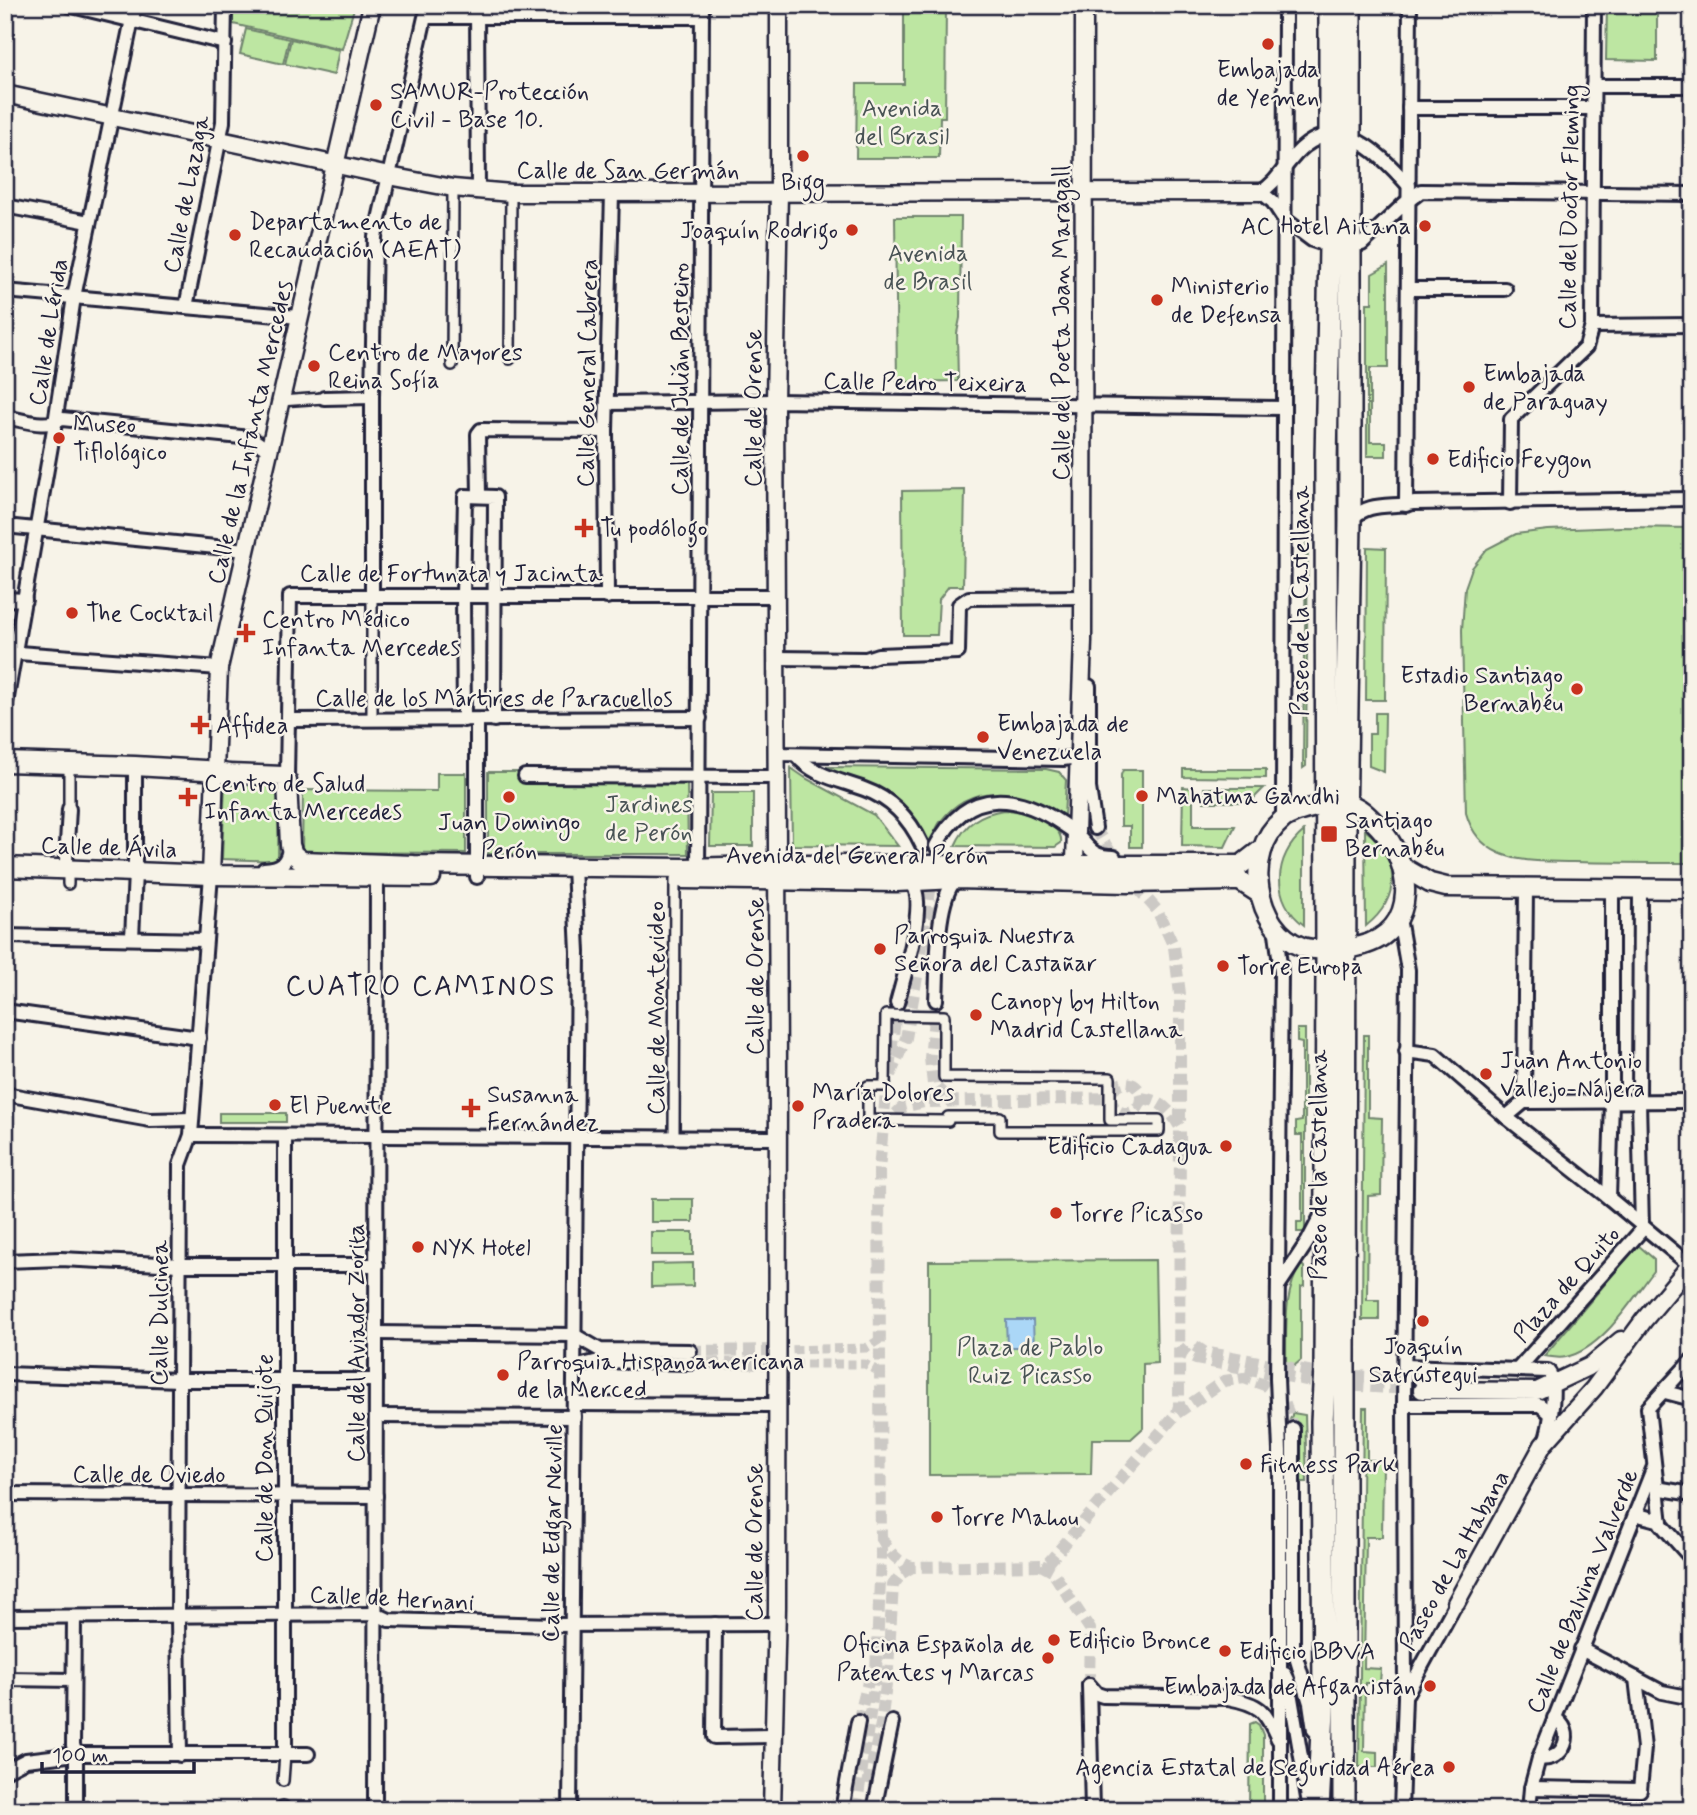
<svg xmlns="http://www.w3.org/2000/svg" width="1697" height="1815" viewBox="0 0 1697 1815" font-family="Mynerve,sans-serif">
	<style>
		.green { fill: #bde6a2; stroke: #70846e; stroke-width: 2 }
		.water { fill: #abd7f7; stroke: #748fac; stroke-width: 2 }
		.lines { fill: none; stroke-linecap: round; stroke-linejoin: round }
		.pedestrian-tunnel { stroke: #ccc9c5; stroke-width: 9; stroke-dasharray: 9 4.5; stroke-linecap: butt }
		.minor-tunnel { stroke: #ccc9c5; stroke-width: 12; stroke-dasharray: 12 6; stroke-linecap: butt }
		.pedestrian-casing { stroke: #22223b; stroke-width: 14 }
		.minor-casing { stroke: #22223b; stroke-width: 18 }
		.tertiary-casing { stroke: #22223b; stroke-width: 21 }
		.secondary-casing { stroke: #22223b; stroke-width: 23 }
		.trunk-casing { stroke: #22223b; stroke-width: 26 }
		.pedestrian { stroke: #f7f3e8; stroke-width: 9 }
		.minor { stroke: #f7f3e8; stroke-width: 12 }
		.tertiary { stroke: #f7f3e8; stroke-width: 16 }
		.secondary { stroke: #f7f3e8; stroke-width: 18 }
		.trunk { stroke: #f7f3e8; stroke-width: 21 }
		.poi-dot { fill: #c8321e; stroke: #f7f3e8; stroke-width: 2.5 }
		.labels { text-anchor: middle; stroke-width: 5; stroke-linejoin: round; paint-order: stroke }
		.poi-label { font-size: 24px; fill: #22223b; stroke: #f7f3e8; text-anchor: start }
		.park-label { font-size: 24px; fill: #495355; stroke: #f7f3e8 }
		.street-label { font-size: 24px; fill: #22223b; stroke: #f7f3e8 }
		.quarter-label { font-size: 28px; letter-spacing: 2px; fill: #22223b; stroke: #f7f3e8 }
	</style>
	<rect width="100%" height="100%" fill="#f7f3e8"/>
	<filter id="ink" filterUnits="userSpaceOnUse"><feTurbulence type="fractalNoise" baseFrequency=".0143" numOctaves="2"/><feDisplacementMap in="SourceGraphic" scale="14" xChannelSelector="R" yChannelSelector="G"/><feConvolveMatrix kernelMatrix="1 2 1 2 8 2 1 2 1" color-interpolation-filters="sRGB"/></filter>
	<g filter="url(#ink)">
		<g class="green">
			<path d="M233 5H355L342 49 233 24Z"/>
			<path d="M904 5H946L945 117H940L939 158H856L857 84H904Z"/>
			<path d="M1607 5H1657V61L1606 60Z"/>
			<path d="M246 29 289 39 283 64 240 54Z"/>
			<path d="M291 39 339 50 334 75 285 64Z"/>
			<path d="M895 217H961L960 318 957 333 958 381 897 382Z"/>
			<path d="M1388 265V368H1370V442H1386V456H1367V303H1372V274Z"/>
			<path d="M965 490 963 586H949L939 599 937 635H903L902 491Z"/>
			<path d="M1302 515H1308L1306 766 1303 768 1304 654H1301V641L1305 640 1306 528H1302Z"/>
			<path d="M1621 527 1692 528V863C1652 863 1613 863 1573 862 1549 861 1521 863 1499 853 1481 845 1471 831 1466 813L1462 630 1465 588 1472 568 1487 549 1516 534 1548 530Z"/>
			<path d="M1367 547 1386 548 1385 700H1366Z"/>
			<path d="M1375 713H1385L1384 772 1369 766V734H1375Z"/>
			<path d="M823 767 1046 769 1059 772 1066 780 1064 817C1022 795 977 775 940 822 935 829 933 839 929 846 903 785 876 791 823 767Z"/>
			<path d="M791 768 807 779 874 815 898 846 792 845Z"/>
			<path d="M1183 769H1266V778L1183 777Z"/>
			<path d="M1123 770H1142V847H1130V826H1121V775Z"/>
			<path d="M488 772H522L523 783 687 781 688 854H488Z"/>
			<path d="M437 773H466V853L302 852 303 790 437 791Z"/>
			<path d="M225 782 279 783 278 861 222 859Z"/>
			<path d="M1183 787 1193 788V826H1235L1225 847 1182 846Z"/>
			<path d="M1204 788H1264L1250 802H1204Z"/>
			<path d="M711 793H753V846H710Z"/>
			<path d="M1005 810C1021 810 1064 823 1061 843L1055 847 955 846C965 823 981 813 1005 810Z"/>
			<path d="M1365 830C1401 857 1401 898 1366 926Z"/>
			<path d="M1304 831V925C1271 900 1273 857 1304 831Z"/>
			<path d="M1297 1029H1305V1232H1297V1222H1302V1135H1296V1122L1302 1121V1043L1297 1042Z"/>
			<path d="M1364 1035H1368V1117L1382 1118 1381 1195 1368 1196 1367 1300H1379V1320H1362Z"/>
			<rect x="219" y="1113" width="67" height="9"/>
			<rect x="651" y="1199" width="42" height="23"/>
			<rect x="651" y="1232" width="42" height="23"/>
			<path d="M1638 1245 1654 1259V1271C1632 1299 1603 1349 1566 1357 1559 1359 1551 1357 1544 1356Z"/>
			<path d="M1155 1260 1157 1363 1143 1364V1428L1131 1439H1092L1091 1474 929 1475V1261Z"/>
			<path d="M693 1263V1286L651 1287V1264Z"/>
			<path d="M1301 1264 1304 1267V1286L1301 1287V1360L1294 1366H1286C1287 1331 1282 1295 1301 1264Z"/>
			<path d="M1363 1408H1367V1460H1383L1382 1537H1366L1364 1668 1381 1669 1380 1683H1365L1364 1751 1377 1752V1767H1359Z"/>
			<path d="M1293 1413 1305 1415 1307 1482H1299L1298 1426H1287Z"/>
			<path d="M1255 1722 1259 1725 1263 1735V1810H1249L1250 1724Z"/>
		</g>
		<path class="water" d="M1006 1320H1033L1034 1347H1007Z"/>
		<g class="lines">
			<g class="pedestrian-tunnel">
				<path d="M779 1350 866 1348 879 1340"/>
				<path d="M779 1364H865L878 1371"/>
			</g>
			<g class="minor-tunnel">
				<path d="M1095 828 1123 872 1157 910 1174 947 1180 994V1126"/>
				<path d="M936 1000 930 1058 933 1084 950 1101"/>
				<path d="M889 1069 897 1003"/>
				<circle cx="1126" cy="1098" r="15"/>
				<path d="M883 1126 903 1107 924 1102 1112 1098"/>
				<path d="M1195 1346 1204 1352 1330 1375 1422 1379"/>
				<path d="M1179 1347 1187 1355 1196 1359 1328 1384 1422 1390"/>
				<path d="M690 1351 779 1350"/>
				<path d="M690 1363 779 1364"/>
				<path d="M1177 1413 1224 1381 1244 1378 1265 1385 1284 1400 1293 1429"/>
				<path d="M881 1537C889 1552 897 1562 912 1567L1041 1565 1049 1562 1177 1413 1179 1406 1180 1127C1170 1110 1161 1100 1141 1098"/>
				<path d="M1041 1565 1052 1571 1090 1629 1089 1685"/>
				<path d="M858 1722 868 1682"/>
				<path d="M868 1784 881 1724 888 1669 893 1585 902 1573 912 1567"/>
				<path d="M856 1810 876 1672 881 1558 879 1170 887 1082 906 1038 923 943 936 846"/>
			</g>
			<defs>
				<g id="pedestrian">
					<path d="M510 359 511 193"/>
					<path d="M452 365 453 188"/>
					<path d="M280 401 324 398"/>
					<path d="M372 596V720"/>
					<path d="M69 809V764"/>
					<path d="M68 884V869"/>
					<path d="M886 1015 944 1016V1077L1110 1078V1120H1159V1131H1000V1117H948V1121L868 1120V1086H885Z"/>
					<path d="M674 1137 675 879"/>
					<path d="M283 1781 285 1754"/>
				</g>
				<g id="minor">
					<path d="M68 5 225 43"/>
					<path d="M477 5 478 191"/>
					<path d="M1593 86H1692"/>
					<path d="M1409 108H1593"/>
					<path d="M1409 186C1376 149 1333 106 1290 161 1280 173 1275 183 1261 192L1273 202 1284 219 1312 240 1330 246 1362 244 1404 204 1421 191 1692 194"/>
					<path d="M5 206 89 222"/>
					<path d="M1408 289H1505"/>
					<path d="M5 291 299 317"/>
					<path d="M186 307 223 122 225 5"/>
					<path d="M1592 326 1692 325"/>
					<path d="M324 398 372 397"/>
					<path d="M607 403 775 401 1284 408"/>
					<path d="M5 417C24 420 45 429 62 419L251 438 268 450"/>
					<path d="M479 496 478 434 481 430 606 431"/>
					<path d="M1510 503 1511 419 1586 347 1592 326 1594 5"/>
					<path d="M1406 505 1410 5"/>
					<path d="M1351 520C1368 501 1391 508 1414 503L1692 499"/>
					<path d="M5 526 246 550"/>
					<path d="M372 596V397L375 237 425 17H702"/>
					<path d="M607 597 606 431 612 193"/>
					<path d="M5 599 25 600"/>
					<path d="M5 652 219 668"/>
					<path d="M776 658 866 659 878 655 958 652 959 605 969 598 1083 597"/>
					<path d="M1089 686V788L1095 828"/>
					<path d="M5 709 55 423 74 297 135 5"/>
					<path d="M289 720 700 718"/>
					<path d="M464 720 463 596 465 496 495 497 494 720"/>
					<path d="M477 720V877"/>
					<path d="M776 754 1063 759 1078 757"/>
					<path d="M796 755C813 776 840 780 864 789 892 799 910 819 922 845"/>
					<path d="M525 776 777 777"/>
					<path d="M287 778 290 596H775"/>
					<path d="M1283 818 1285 5"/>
					<path d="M936 846C968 784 1021 793 1071 830 1089 843 1087 857 1114 857"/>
					<path d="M68 869 66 861 69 809"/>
					<path d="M264 869C282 868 287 863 290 845"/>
					<path d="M698 876 702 5"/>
					<path d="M1640 888 1639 1101 1642 1227"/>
					<path d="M1399 918 1408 970 1404 1405 1405 1697 1401 1810"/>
					<path d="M1275 925 1281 972 1277 1378 1280 1451V1810"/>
					<path d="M5 936 205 940"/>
					<path d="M132 938 135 872V766"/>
					<path d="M936 1000C938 969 935 901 956 879"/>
					<path d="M897 1003C903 979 930 897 910 882"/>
					<path d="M5 1011 199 1038"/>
					<path d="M1406 1051 1435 1055 1506 1117 1609 1198 1692 1267"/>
					<path d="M5 1094 150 1120 192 1119"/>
					<path d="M1524 1102 1526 888"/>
					<path d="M1506 1117 1524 1102 1692 1101"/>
					<path d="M191 1135 778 1138"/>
					<path d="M285 1136V1754"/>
					<path d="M1609 1198 1612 1101V888"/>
					<path d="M5 1261 61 1259 180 1265H377"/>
					<path d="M1681 1277 1692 1286"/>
					<path d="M1279 1285 1308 1241 1322 1214"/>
					<path d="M376 1333 574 1335 600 1350 690 1351"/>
					<path d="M1692 1360 1648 1408 1661 1524 1692 1559"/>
					<path d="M1405 1366 1548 1371C1558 1381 1550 1428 1545 1442"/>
					<path d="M574 1367 599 1361 690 1363"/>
					<path d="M1518 1369 1640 1232 1642 1227"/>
					<path d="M5 1374 180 1380H376"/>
					<path d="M1665 1392 1692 1399"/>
					<path d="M574 1404 777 1405"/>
					<path d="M1404 1405H1540L1550 1413"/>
					<path d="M377 1416 574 1417"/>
					<path d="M1293 1429V1647L1310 1703 1314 1730"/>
					<path d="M1656 1488 1692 1494"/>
					<path d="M5 1494 376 1496"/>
					<path d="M1637 1510 1642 1516 1661 1521"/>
					<path d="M5 1617 376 1614 389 1620 553 1625 777 1624"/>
					<path d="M74 1617 73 1745 76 1754V1805"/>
					<path d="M715 1624 714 1737 774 1736"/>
					<path d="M1581 1649 1662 1692 1692 1698"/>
					<path d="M1285 1674 1288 1680 1310 1810"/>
					<path d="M5 1679 73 1680"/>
					<path d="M1089 1685 1097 1694 1103 1696 1228 1698C1260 1704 1265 1710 1278 1739"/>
					<path d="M1089 1685 1092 1810"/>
					<path d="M1407 1693 1456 1603"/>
					<path d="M180 1755 178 1619 180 1165 191 1135 211 875"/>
					<path d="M1539 1758C1564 1763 1577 1730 1554 1718"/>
					<path d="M5 1771 26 1760 76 1754H308"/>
					<path d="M1531 1788 1640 1790 1644 1748 1636 1678"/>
					<path d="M283 1808V1810"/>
					<path d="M375 1810 377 877 380 872"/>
					<path d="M570 1810 578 952 574 867"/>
					<path d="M842 1810 858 1722"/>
					<path d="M874 1810 892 1722"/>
					<path d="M1529 1810 1531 1788 1539 1758 1653 1469"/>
				</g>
				<g id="tertiary">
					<path d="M5 94 389 176 453 188 511 193 1261 192"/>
					<path d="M1068 874 1075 866V860L1083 641 1084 5"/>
					<path d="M211 875 219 668 372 5"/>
					<path d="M1422 1379 1450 1380"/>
					<path d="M1422 1390 1537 1391 1590 1366 1621 1340"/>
					<path d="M1456 1603 1543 1445 1594 1388 1644 1320 1692 1263"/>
					<path d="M772 1810 777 1608 778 1072 775 401 779 192V5"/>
				</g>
				<g id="secondary">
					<path d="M5 762 135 766 204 770 229 774 283 776 287 781 290 845 293 854 302 861 414 865 685 868 796 865H1241L1263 848"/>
					<path d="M1327 804C1334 804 1342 803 1348 804 1361 807 1369 817 1378 826 1413 862 1421 931 1360 946 1348 950 1314 951 1302 947 1254 929 1243 852 1282 820 1292 811 1314 808 1327 804Z"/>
					<path d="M5 867 211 875 431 877"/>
					<path d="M1404 868 1430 883 1446 887 1692 889"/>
					<path d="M683 879 896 882 956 879 1128 883 1232 881H1240L1260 894"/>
				</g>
				<g id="trunk">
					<path d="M1318 1810 1324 1691 1322 1421 1325 1368 1327 972 1326 462 1330 246V5"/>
					<path d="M1344 1810V1368L1345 828 1350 521V5"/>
				</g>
			</defs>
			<use href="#pedestrian" class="pedestrian-casing"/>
			<use href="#minor" class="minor-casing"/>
			<use href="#tertiary" class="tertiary-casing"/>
			<use href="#secondary" class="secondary-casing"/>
			<use href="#trunk" class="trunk-casing"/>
			<use href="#pedestrian" class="pedestrian"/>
			<use href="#minor" class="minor"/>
			<use href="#tertiary" class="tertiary"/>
			<use href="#secondary" class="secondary"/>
			<use href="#trunk" class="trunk"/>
		</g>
	</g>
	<g class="poi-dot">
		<circle cx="1268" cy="44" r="7"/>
		<circle cx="376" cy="105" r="7"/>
		<circle cx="803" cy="156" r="7"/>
		<circle cx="1425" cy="226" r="7"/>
		<circle cx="852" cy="230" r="7"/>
		<circle cx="235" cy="235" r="7"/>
		<circle cx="1157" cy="300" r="7"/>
		<circle cx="314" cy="366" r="7"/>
		<circle cx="1469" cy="387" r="7"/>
		<circle cx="59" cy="438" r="7"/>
		<circle cx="1433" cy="459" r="7"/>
		<path d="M580.5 517.5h7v7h7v7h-7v7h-7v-7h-7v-7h7z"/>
		<circle cx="72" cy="613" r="7"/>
		<path d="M242.5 622.5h7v7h7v7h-7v7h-7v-7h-7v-7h7z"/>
		<circle cx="1577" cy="689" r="7"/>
		<path d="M196.5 714.5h7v7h7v7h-7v7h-7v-7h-7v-7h7z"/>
		<circle cx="983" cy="737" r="7"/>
		<circle cx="1142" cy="796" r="7"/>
		<path d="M184.5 786.5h7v7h7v7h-7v7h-7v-7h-7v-7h7z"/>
		<circle cx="509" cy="797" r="7"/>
		<rect x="1320" y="825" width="18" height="18" rx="3.5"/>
		<circle cx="880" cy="949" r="7"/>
		<circle cx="1223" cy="966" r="7"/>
		<circle cx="976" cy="1015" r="7"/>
		<circle cx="1486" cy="1074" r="7"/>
		<circle cx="275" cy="1105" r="7"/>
		<circle cx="798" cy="1106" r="7"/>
		<path d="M467.5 1097.5h7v7h7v7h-7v7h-7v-7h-7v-7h7z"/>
		<circle cx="1226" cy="1146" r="7"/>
		<circle cx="1056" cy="1213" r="7"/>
		<circle cx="418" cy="1247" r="7"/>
		<circle cx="1423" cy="1321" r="7"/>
		<circle cx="503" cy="1375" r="7"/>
		<circle cx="1246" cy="1464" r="7"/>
		<circle cx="937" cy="1517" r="7"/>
		<circle cx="1054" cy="1640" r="7"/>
		<circle cx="1225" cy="1651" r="7"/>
		<circle cx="1048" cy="1658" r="7"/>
		<circle cx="1430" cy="1686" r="7"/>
		<circle cx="1449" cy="1767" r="7"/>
	</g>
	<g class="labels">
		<g class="poi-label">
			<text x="1268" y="77" text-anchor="middle">Embajada<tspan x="1268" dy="28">de Yemen</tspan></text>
			<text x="390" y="99">SAMUR-Protección<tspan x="390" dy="28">Civil - Base 10.</tspan></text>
			<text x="803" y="190" text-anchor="middle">Bigg</text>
			<text x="249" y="229">Departamento de<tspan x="249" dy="28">Recaudación (AEAT)</tspan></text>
			<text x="1411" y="234" text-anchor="end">AC Hotel Aitana</text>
			<text x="838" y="238" text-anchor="end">Joaquín Rodrigo</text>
			<text x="1171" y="294">Ministerio<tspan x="1171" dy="28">de Defensa</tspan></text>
			<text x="328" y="360">Centro de Mayores<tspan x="328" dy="28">Reina Sofía</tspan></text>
			<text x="1483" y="381">Embajada<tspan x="1483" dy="28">de Paraguay</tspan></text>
			<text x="73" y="432">Museo<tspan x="73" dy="28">Tiflológico</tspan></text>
			<text x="1447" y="467">Edificio Feygon</text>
			<text x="600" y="536">Tu podólogo</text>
			<text x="86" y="621">The Cocktail</text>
			<text x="262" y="627">Centro Médico<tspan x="262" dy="28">Infanta Mercedes</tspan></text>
			<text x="1563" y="683" text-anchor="end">Estadio Santiago<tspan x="1563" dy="28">Bernabéu</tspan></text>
			<text x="997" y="731">Embajada de<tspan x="997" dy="28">Venezuela</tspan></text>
			<text x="216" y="733">Affidea</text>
			<text x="204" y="791">Centro de Salud<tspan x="204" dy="28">Infanta Mercedes</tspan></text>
			<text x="1156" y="804">Mahatma Gandhi</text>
			<text x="1345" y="828">Santiago<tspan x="1345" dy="28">Bernabéu</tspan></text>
			<text x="509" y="830" text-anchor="middle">Juan Domingo<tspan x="509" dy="28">Perón</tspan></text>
			<text x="894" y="943">Parroquia Nuestra<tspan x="894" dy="28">Señora del Castañar</tspan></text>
			<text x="1237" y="974">Torre Europa</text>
			<text x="990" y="1009">Canopy by Hilton<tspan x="990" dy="28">Madrid Castellana</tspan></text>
			<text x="1500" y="1068">Juan Antonio<tspan x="1500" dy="28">Vallejo-Nájera</tspan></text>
			<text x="812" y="1100">María Dolores<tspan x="812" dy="28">Pradera</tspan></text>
			<text x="487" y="1102">Susanna<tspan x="487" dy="28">Fernández</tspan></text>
			<text x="289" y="1113">El Puente</text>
			<text x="1212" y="1154" text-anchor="end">Edificio Cadagua</text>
			<text x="1070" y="1221">Torre Picasso</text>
			<text x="432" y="1255">NYX Hotel</text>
			<text x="1423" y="1354" text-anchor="middle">Joaquín<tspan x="1423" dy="28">Satrústegui</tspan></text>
			<text x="517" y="1369">Parroquia Hispanoamericana<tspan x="517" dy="28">de la Merced</tspan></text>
			<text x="1260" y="1472">Fitness Park</text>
			<text x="951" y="1525">Torre Mahou</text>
			<text x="1068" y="1648">Edificio Bronce</text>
			<text x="1034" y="1652" text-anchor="end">Oficina Española de<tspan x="1034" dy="28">Patentes y Marcas</tspan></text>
			<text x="1239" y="1659">Edificio BBVA</text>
			<text x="1416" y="1694" text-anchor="end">Embajada de Afganistán</text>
			<text x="1435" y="1775" text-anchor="end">Agencia Estatal de Seguridad Aérea</text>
		</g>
		<g class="park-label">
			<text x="902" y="116">Avenida<tspan x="902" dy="28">del Brasil</tspan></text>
			<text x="928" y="261">Avenida<tspan x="928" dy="28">de Brasil</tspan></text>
			<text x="649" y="812">Jardines<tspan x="649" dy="28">de Perón</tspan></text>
			<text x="1030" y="1355">Plaza de Pablo<tspan x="1030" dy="28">Ruiz Picasso</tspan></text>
		</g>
		<g class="street-label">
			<text x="628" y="178">Calle de San Germán</text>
			<text transform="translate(186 194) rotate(-79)" y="8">Calle de Lazaga</text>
			<text transform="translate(1569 207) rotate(-89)" y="8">Calle del Doctor Fleming</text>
			<text transform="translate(1061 323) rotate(-90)" y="8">Calle del Poeta Joan Maragall</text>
			<text transform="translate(48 332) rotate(-81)" y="8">Calle de Lérida</text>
			<text transform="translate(587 373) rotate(-89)" y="8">Calle General Cabrera</text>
			<text transform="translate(680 379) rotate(-90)" y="8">Calle de Julián Besteiro</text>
			<text transform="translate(925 382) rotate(1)" y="8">Calle Pedro Teixeira</text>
			<text transform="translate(753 408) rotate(-90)" y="8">Calle de Orense</text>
			<text transform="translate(250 432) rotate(-77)" y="8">Calle de la Infanta Mercedes</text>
			<text x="451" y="581">Calle de Fortunata y Jacinta</text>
			<text transform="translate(1300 601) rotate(-90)" y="8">Paseo de la Castellana</text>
			<text x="494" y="706">Calle de los Mártires de Paracuellos</text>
			<text transform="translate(109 847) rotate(2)" y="8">Calle de Ávila</text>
			<text x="857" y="863">Avenida del General Perón</text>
			<text transform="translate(755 976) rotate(-90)" y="8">Calle de Orense</text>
			<text transform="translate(656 1008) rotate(-90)" y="8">Calle de Montevideo</text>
			<text transform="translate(1318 1165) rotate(-90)" y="8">Paseo de la Castellana</text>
			<text transform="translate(1566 1284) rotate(-48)" y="8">Plaza de Quito</text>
			<text transform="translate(159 1313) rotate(-90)" y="8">Calle Dulcinea</text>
			<text transform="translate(356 1343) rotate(-90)" y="8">Calle del Aviador Zorita</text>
			<text transform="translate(264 1458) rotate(-90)" y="8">Calle de Don Quijote</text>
			<text x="149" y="1482">Calle de Oviedo</text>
			<text transform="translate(552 1533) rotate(-89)" y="8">Calle de Edgar Neville</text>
			<text transform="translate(754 1542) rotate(-90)" y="8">Calle de Orense</text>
			<text transform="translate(1454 1560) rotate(-61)" y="8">Paseo de La Habana</text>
			<text transform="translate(1582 1591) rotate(-68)" y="8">Calle de Balvina Valverde</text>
			<text transform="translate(392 1598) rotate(3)" y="8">Calle de Hernani</text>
		</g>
		<g class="quarter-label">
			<text x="421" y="995">CUATRO CAMINOS</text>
		</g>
	</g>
	<rect width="1697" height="1815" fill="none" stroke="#f7f3e8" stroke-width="28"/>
	<rect x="14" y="14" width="1669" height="1787" fill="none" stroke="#22223b" stroke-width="2.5" filter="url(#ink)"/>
	<path d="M42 1762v10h152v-10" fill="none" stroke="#22223b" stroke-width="3.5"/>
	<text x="52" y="1762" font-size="21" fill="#22223b" stroke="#f7f3e8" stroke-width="5" paint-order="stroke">100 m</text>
</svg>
